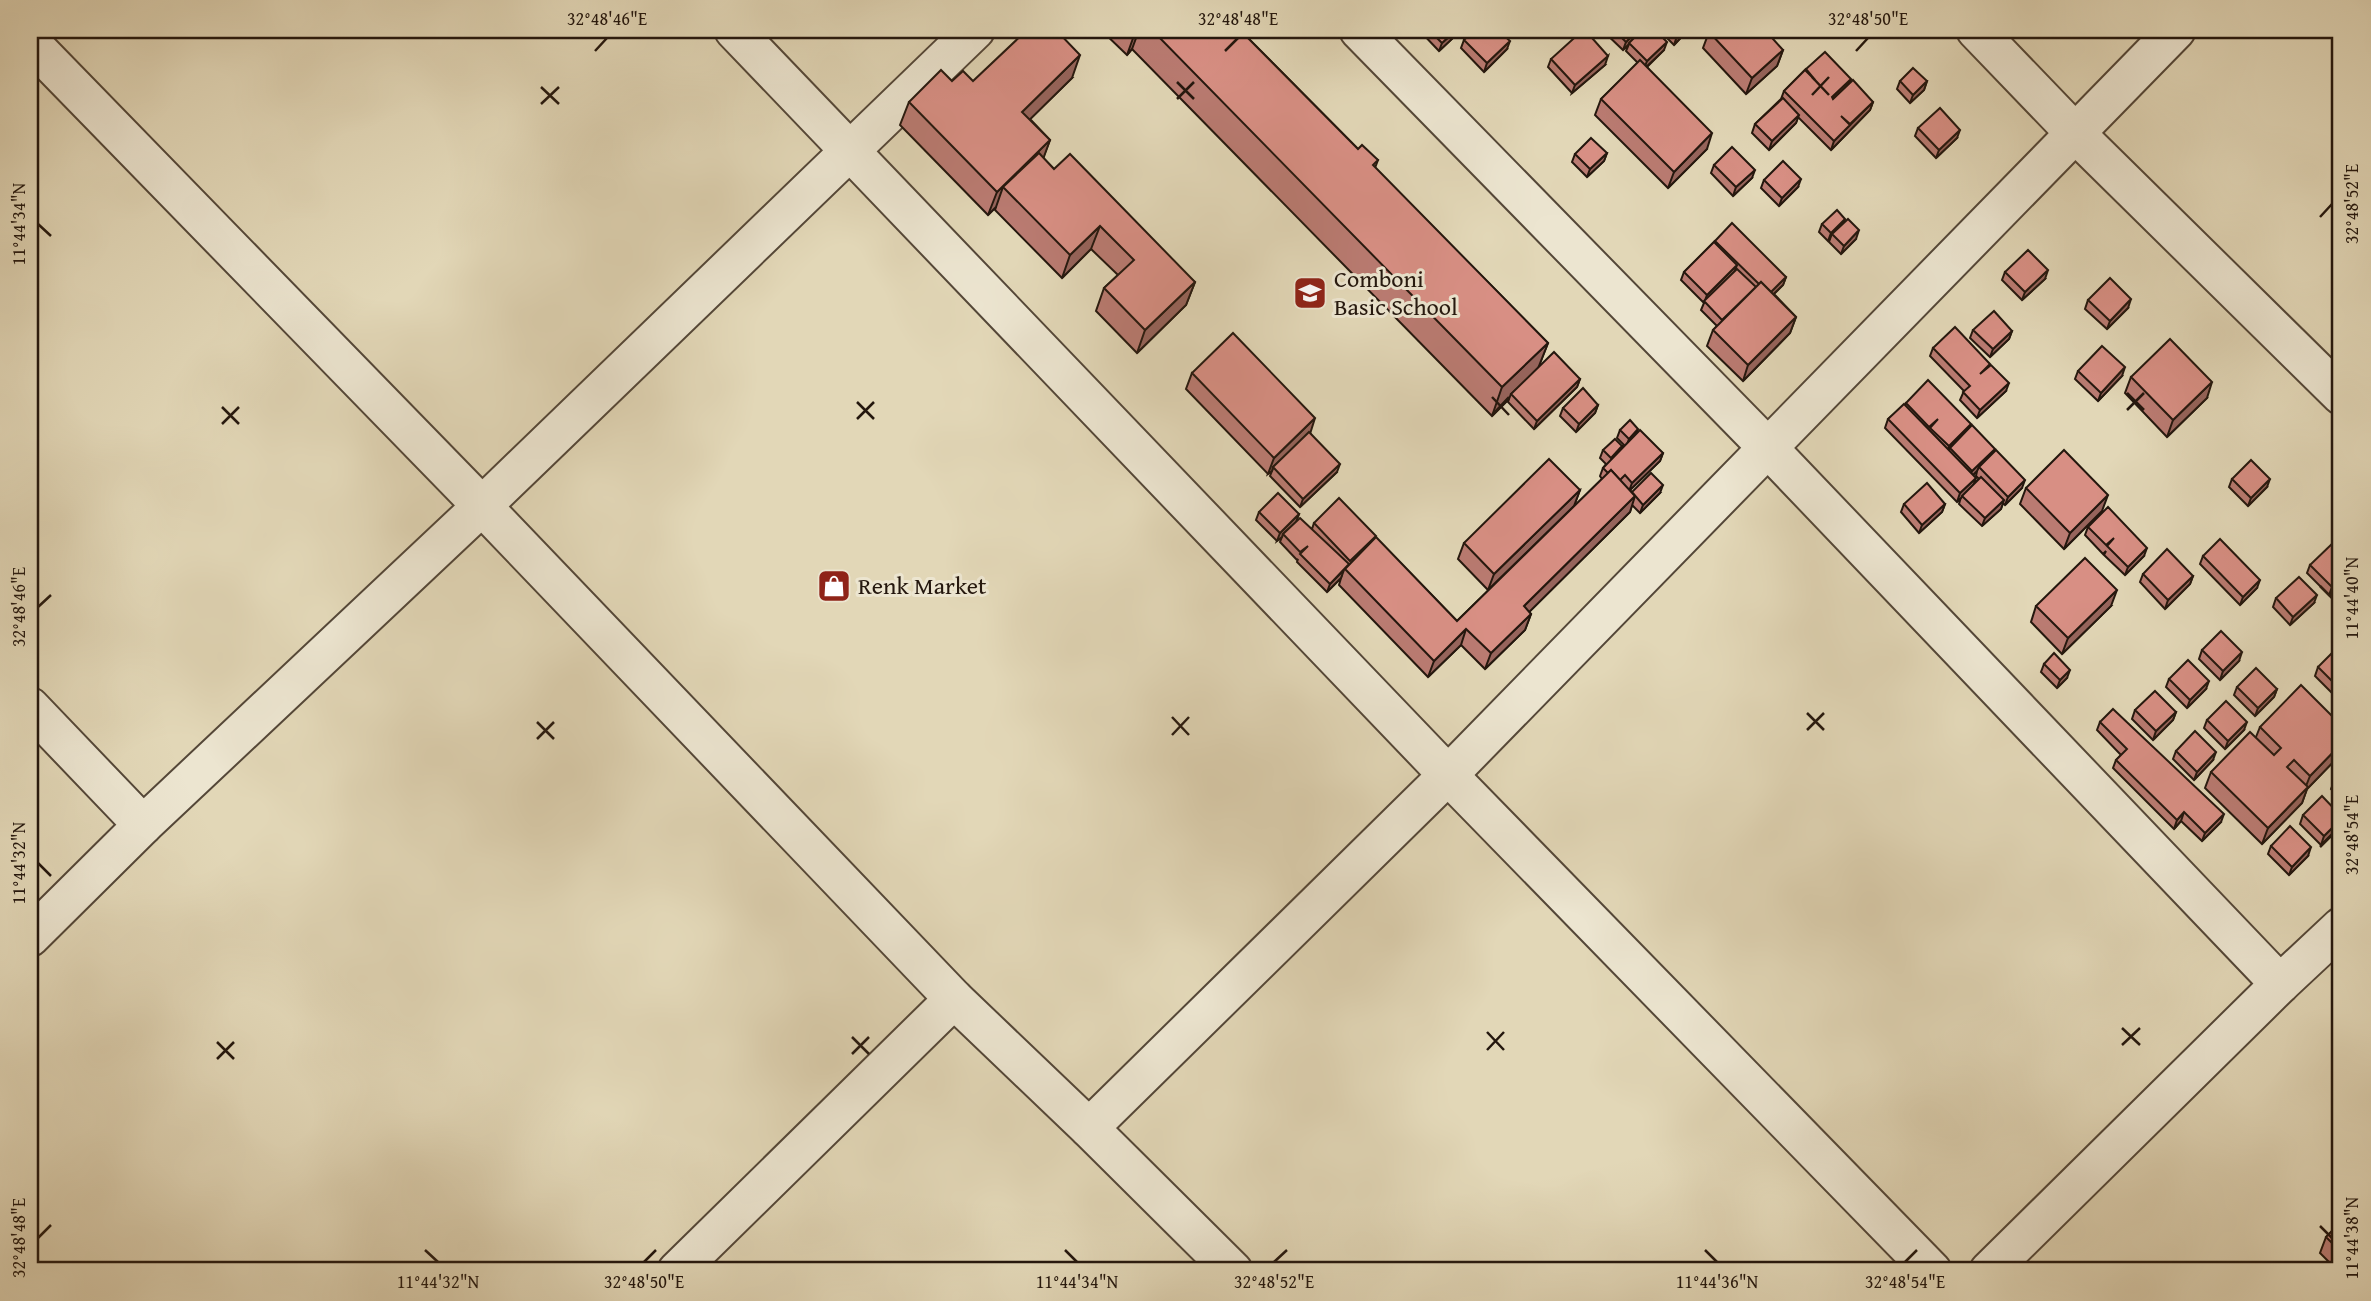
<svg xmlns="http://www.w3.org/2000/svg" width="2371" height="1301" viewBox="0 0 2371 1301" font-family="'Gentium Book Plus',serif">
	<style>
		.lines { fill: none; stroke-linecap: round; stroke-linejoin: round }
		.minor-casing { stroke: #544738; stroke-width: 42 }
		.minor { stroke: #ece5d0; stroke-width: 38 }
		.wall { fill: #ba7b72; stroke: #24170e; stroke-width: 2; fill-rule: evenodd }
		.shaded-wall { fill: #97645c; stroke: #24170e; stroke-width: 2 }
		.building { fill: #d88f84; stroke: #24170e; stroke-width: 2 }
		.ticks { fill: none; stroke: #24170e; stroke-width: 2.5 }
		.labels { text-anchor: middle; stroke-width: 6; stroke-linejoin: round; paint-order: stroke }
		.poi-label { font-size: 24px; fill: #24170e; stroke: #ece5d0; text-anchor: start }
		.neatline { fill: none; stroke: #24170e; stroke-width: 2.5 }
		.ticks-label { font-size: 18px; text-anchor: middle; fill: #24170e }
	</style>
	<rect width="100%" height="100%" fill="#e2d7b7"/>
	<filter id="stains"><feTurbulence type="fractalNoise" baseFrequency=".00286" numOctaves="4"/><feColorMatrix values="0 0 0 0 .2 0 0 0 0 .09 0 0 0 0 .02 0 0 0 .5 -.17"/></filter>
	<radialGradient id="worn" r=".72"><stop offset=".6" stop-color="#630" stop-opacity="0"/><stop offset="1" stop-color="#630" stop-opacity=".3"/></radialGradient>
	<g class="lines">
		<defs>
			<g id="minor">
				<path d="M734 30 1448 775 1932 1271"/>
				<path d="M1359 30 1767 447 2280 984"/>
				<path d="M1976 30 2075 133 2341 395"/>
				<path d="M30 42 482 506 954 999 1089 1128 1233 1271"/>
				<path d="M30 707 143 825"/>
				<path d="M30 937 143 825 482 506 975 30"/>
				<path d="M1089 1128 1448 775 2176 30"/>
				<path d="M677 1271 954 999"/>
				<path d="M1989 1271 2280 984 2341 927"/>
			</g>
		</defs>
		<use href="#minor" class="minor-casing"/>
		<use href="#minor" class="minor"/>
	</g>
	<g class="wall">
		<path d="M1101 30H1240L1358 149 1378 160 1375 168 1548 343 1539 366 1580 379 1577 387 1534 429 1508 402 1509 399 1492 416 1132 49 1127 55Z"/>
		<path d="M1419 30H1457L1454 37 1439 51Z"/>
		<path d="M1602 30H1655L1664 50 1647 67 1707 149 1668 188 1595 115 1601 99 1638 63 1626 51 1629 44 1623 50Z"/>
		<path d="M1659 30H1688L1674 45Z"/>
		<path d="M1709 32 1783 50 1777 66 1746 94 1703 48Z"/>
		<path d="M1464 40 1507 49 1484 72 1461 48Z"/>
		<path d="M1551 59 1605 65 1572 93 1548 67Z"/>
		<path d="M1806 69 1849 84 1873 102 1870 110 1831 150 1798 117 1796 123 1769 150 1752 133 1755 124 1781 99 1784 91Z"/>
		<path d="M1072 78 1030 119 1050 140 1043 158 1054 169 1195 282 1186 305 1137 353 1096 311 1104 288 1118 275 1091 249 1062 278 995 210 996 207 988 215 900 125 909 102 952 81H973Z"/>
		<path d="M1900 81H1927L1924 90 1910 103 1897 89Z"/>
		<path d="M1918 128 1957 138 1936 158 1915 136Z"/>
		<path d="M1607 153 1604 161 1587 177 1572 162 1575 154Z"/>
		<path d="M1714 165 1752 178 1733 196 1711 173Z"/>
		<path d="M1764 180 1798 187 1779 206 1761 188Z"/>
		<path d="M1843 223 1856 239 1841 254 1829 242 1830 239 1828 241 1819 232 1822 224Z"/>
		<path d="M1715 241 1786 277 1783 285 1774 294 1796 317 1790 333 1743 381 1707 346 1713 330 1717 326 1701 310 1704 303 1681 280 1684 272Z"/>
		<path d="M2005 272 2045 279 2022 300 2002 280Z"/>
		<path d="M2088 300 2128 308 2107 329 2085 309Z"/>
		<path d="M1973 330 2012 331 2009 339 1990 357 1970 338Z"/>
		<path d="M1933 348 2006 391 1977 418 1960 400 1964 391 1930 356Z"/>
		<path d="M2078 371 2122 376 2098 401 2075 379Z"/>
		<path d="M1192 373 1310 433 1337 472 1300 507 1270 476 1272 471 1268 474 1186 389Z"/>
		<path d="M2131 377 2207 398 2167 437 2125 393Z"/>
		<path d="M1906 403 1970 428 1994 453 2022 488 2005 505 2003 503 2001 509 1982 526 1959 504 1961 497 1957 502 1885 428 1888 419 1905 405ZM1977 471 1976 476 1979 479 1974 483 1973 475Z"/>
		<path d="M1598 405 1595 413 1576 432 1560 416 1563 408Z"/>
		<path d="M1620 430 1636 434 1663 453 1660 461 1630 490 1632 492 1660 493 1640 513 1632 505 1630 512 1529 612 1531 614 1525 630 1485 669 1461 645 1428 677 1339 585 1341 578 1327 592 1297 562 1298 559 1297 560 1280 542 1282 537 1277 541 1256 520 1259 512 1299 514 1296 521 1312 529 1314 523 1376 538 1457 621 1602 479 1600 476 1603 468 1606 464 1600 458 1603 450 1622 446 1621 450 1625 446 1617 438Z"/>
		<path d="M2232 479 2267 487 2248 506 2229 487Z"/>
		<path d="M2026 488 2102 511 2064 549 2020 504Z"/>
		<path d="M1580 490 1574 506 1488 590 1458 559 1464 543Z"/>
		<path d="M1904 504H1945L1942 512 1919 533 1901 512Z"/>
		<path d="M2088 527 2144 556 2125 575 2104 555 2106 551 2103 554 2085 535Z"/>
		<path d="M2203 556 2257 588 2240 605 2200 564Z"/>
		<path d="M2310 565 2341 582 2329 595 2307 573Z"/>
		<path d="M2143 574 2193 576 2190 584 2165 609 2140 582Z"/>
		<path d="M2341 594V617L2333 608 2336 600Z"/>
		<path d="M2276 598 2314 603 2290 625 2273 607Z"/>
		<path d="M2036 606H2111L2062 654 2031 622Z"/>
		<path d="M2202 650 2239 661 2220 680 2199 659Z"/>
		<path d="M2044 664 2067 678 2057 688 2041 672Z"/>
		<path d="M2318 667 2341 683 2332 693 2315 676Z"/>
		<path d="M2169 679 2206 689 2187 708 2166 687Z"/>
		<path d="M2237 687 2277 689 2274 697 2255 716 2234 695Z"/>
		<path d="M2135 710 2176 712 2173 720 2153 740 2132 719Z"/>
		<path d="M2207 720 2244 730 2225 749 2204 728Z"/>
		<path d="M2100 722 2221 822 2202 841 2181 821 2174 829 2113 768 2116 760 2121 755 2097 730Z"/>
		<path d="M2341 725V754L2307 789 2302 803 2262 844 2205 788 2211 772 2256 737 2260 727Z"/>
		<path d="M2176 751 2213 760 2194 780 2173 759Z"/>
		<path d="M2341 773V800L2331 789 2334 781Z"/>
		<path d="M2303 815 2341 816V821L2340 826 2321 845 2300 824Z"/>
		<path d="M2271 846 2308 856 2289 875 2268 854Z"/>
		<path d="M2341 1222V1271H2338L2320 1253 2326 1237Z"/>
	</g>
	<g class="shaded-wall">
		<path d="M1136 30H1139L1132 49 1127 55Z"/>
		<path d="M1457 30 1454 37 1439 51 1442 43Z"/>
		<path d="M1638 30H1643L1623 50 1626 42Z"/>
		<path d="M1683 30H1688L1674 45 1677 36Z"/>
		<path d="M1510 41 1507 49 1484 72 1487 63Z"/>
		<path d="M1667 42 1664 50 1644 69 1647 61Z"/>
		<path d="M1783 50 1777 66 1746 94 1752 78Z"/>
		<path d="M1080 55 1072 78 1014 135 1022 112Z"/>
		<path d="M1608 56 1605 65 1572 93 1575 85Z"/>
		<path d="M1851 79 1848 87 1829 106 1832 97Z"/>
		<path d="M1927 81 1924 90 1910 103 1913 95Z"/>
		<path d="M1873 102 1870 110 1831 150 1834 141Z"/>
		<path d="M1799 115 1796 123 1769 150 1772 141Z"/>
		<path d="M1960 130 1957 138 1936 158 1939 150Z"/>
		<path d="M1712 133 1707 149 1668 188 1674 172Z"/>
		<path d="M1050 140 1042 162 1003 187 996 207 988 215 997 192Z"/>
		<path d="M1607 153 1604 161 1587 177 1590 169Z"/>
		<path d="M1755 170 1752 178 1733 196 1736 187Z"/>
		<path d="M1801 179 1798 187 1779 206 1782 198Z"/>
		<path d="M1845 219 1842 227 1832 234 1830 239 1828 241 1831 233Z"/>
		<path d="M1100 226 1091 249 1062 278 1070 255Z"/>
		<path d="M1859 230 1856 239 1841 254 1844 246Z"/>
		<path d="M1737 265 1734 273 1704 303 1707 295Z"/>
		<path d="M2048 270 2045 279 2022 300 2025 292Z"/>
		<path d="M1786 277 1783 285 1765 302 1768 294Z"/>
		<path d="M1195 282 1186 305 1137 353 1145 330Z"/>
		<path d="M2131 299 2128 308 2107 329 2110 321Z"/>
		<path d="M1796 317 1790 333 1743 381 1748 365Z"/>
		<path d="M2012 331 2009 339 1990 357 1993 349Z"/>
		<path d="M1548 343 1537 371 1511 394 1509 399 1492 416 1502 387Z"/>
		<path d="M2125 367 2122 376 2098 401 2101 393Z"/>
		<path d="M1580 379 1577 387 1534 429 1537 421Z"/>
		<path d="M2212 382 2207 398 2167 437 2173 420Z"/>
		<path d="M2009 383 2006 391 1977 418 1980 410Z"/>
		<path d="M1598 405 1595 413 1576 432 1579 424Z"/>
		<path d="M1315 418 1310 434 1273 467 1272 471 1268 474 1274 458Z"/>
		<path d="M1971 424 1968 432 1950 448 1948 452 1946 455 1949 446Z"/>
		<path d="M1638 429 1635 437 1626 447 1629 439Z"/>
		<path d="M1995 449 1992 457 1979 467 1977 471 1969 479 1972 471Z"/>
		<path d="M1663 453 1660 461 1629 491 1632 483Z"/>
		<path d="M1340 464 1337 472 1300 507 1303 499Z"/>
		<path d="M1976 478 1973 486 1957 502 1960 493Z"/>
		<path d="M2270 479 2267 487 2248 506 2251 498Z"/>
		<path d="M2025 480 2022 488 2005 505 2008 497Z"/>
		<path d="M1663 485 1660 493 1640 513 1643 505Z"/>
		<path d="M1580 490 1574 506 1488 590 1494 574Z"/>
		<path d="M2108 495 2102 511 2064 549 2070 533Z"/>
		<path d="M1635 496 1630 512 1518 623 1524 606Z"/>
		<path d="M2004 500 2001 509 1982 526 1985 518Z"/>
		<path d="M1945 504 1942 512 1919 533 1922 525Z"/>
		<path d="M1299 514 1296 522 1283 534 1282 537 1277 541 1280 533Z"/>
		<path d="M2147 548 2144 556 2125 575 2128 567Z"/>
		<path d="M1344 570 1341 578 1327 592 1330 584Z"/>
		<path d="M2193 576 2190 584 2165 609 2168 600Z"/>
		<path d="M2341 577V582L2329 595 2332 587Z"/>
		<path d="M2260 580 2257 588 2240 605 2243 597Z"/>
		<path d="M2117 590 2111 606 2062 654 2068 638Z"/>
		<path d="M2317 595 2314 603 2290 625 2293 617Z"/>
		<path d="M1531 614 1525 630 1485 669 1491 653Z"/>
		<path d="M1466 629 1461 645 1428 677 1434 661Z"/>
		<path d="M2242 652 2239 661 2220 680 2223 671Z"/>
		<path d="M2070 670 2067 678 2057 688 2060 680Z"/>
		<path d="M2341 678V683L2332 693 2335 684Z"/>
		<path d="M2209 681 2206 689 2187 708 2190 700Z"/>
		<path d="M2277 689 2274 697 2255 716 2258 708Z"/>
		<path d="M2176 712 2173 720 2153 740 2156 731Z"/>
		<path d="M2247 722 2244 730 2225 749 2228 741Z"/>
		<path d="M2341 744V754L2307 789 2302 803 2262 844 2268 828 2304 791 2310 776Z"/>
		<path d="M2216 752 2213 760 2194 780 2197 772Z"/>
		<path d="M2184 812 2181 821 2174 829 2177 820Z"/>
		<path d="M2224 814 2221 822 2202 841 2205 833Z"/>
		<path d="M2341 819 2340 826 2321 845 2324 836Z"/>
		<path d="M2311 847 2308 856 2289 875 2292 867Z"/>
	</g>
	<g class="building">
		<path d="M1027 30H1056L1080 55 1022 112 1050 140 997 192 909 102 941 70 952 81 963 71 973 81Z"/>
		<path d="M1152 30H1240L1358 149 1362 145 1378 160 1373 165 1548 343 1502 387Z"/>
		<path d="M1429 30H1456L1442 43Z"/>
		<path d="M1474 30H1498L1510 41 1487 63 1464 40Z"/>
		<path d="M1583 30H1585L1608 56 1575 85 1551 59Z"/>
		<path d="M1614 30H1638L1626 42Z"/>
		<path d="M1642 30H1655L1667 42 1647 61 1629 43Z"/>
		<path d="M1670 30H1683L1677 36Z"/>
		<path d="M1711 30H1765L1783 50 1752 78 1709 32Z"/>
		<path d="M1825 52 1851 79 1832 97 1833 99 1853 80 1873 102 1850 124 1841 116 1850 125 1834 141 1784 91 1805 70 1815 80 1806 69Z"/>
		<path d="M1640 60 1712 133 1674 172 1601 99Z"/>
		<path d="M1913 68 1927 81 1913 95 1900 81Z"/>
		<path d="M1783 98 1799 115 1772 141 1755 124Z"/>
		<path d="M1940 108 1960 130 1939 150 1918 128Z"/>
		<path d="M1591 138 1607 153 1590 169 1575 154Z"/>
		<path d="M1732 147 1755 170 1736 187 1714 165Z"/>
		<path d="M1039 153 1054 169 1070 154 1195 282 1145 330 1104 288 1134 260 1100 226 1070 255 1003 187Z"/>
		<path d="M1783 161 1801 179 1782 198 1764 180Z"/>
		<path d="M1837 210 1845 219 1831 233 1822 224Z"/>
		<path d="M1848 219 1859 230 1844 246 1832 234Z"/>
		<path d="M1732 223 1786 277 1771 292 1761 282 1759 284 1715 241Z"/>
		<path d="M1714 242 1737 265 1707 295 1684 272Z"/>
		<path d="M2028 250 2048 270 2025 292 2005 272Z"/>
		<path d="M1737 269 1756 287 1722 320 1704 301Z"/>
		<path d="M2110 278 2131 299 2110 321 2088 300Z"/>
		<path d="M1761 282 1796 317 1748 365 1713 330Z"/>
		<path d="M1994 311 2012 331 1993 349 1973 330Z"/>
		<path d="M1955 327 1990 364 1980 374 1991 365 2009 383 1980 410 1963 392 1970 386 1933 348Z"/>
		<path d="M1233 333 1315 418 1274 458 1192 373Z"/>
		<path d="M2170 339 2212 382 2173 420 2131 377Z"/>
		<path d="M2102 346 2125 367 2101 393 2078 371Z"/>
		<path d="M1554 352 1580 379 1537 421 1511 394Z"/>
		<path d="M1928 380 1971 424 1949 446 1930 428 1938 419 1929 427 1906 403Z"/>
		<path d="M1583 388 1598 405 1579 424 1563 408Z"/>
		<path d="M1904 404 1976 478 1960 493 1888 419Z"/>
		<path d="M1630 420 1638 429 1629 439 1620 430Z"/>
		<path d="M1972 425 1995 449 1972 471 1950 448Z"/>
		<path d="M1640 430 1663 453 1632 483 1625 475 1620 480 1611 470 1608 473 1603 468Z"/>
		<path d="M1309 432 1340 464 1303 499 1273 467Z"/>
		<path d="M1615 439 1622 446 1611 458 1603 450Z"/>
		<path d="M1996 450 2025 480 2008 497 1979 467Z"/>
		<path d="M2064 450 2108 495 2070 533 2026 488Z"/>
		<path d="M1549 459 1580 490 1494 574 1464 543Z"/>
		<path d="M2251 460 2270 479 2251 498 2232 479Z"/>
		<path d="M1611 470 1635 496 1524 606 1531 614 1491 653 1466 629 1434 661 1345 569 1376 537 1457 621Z"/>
		<path d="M1651 473 1663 485 1643 505 1632 492Z"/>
		<path d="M1981 477 2004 500 1985 518 1962 496Z"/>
		<path d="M1927 483 1945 504 1922 525 1904 504Z"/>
		<path d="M1278 493 1299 514 1280 533 1259 512Z"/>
		<path d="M1339 498 1376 536 1350 561 1314 523Z"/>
		<path d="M2108 507 2147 548 2128 567 2107 546 2114 538 2106 545 2088 527Z"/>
		<path d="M1300 518 1349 564 1330 584 1300 554 1308 546 1300 552 1283 534Z"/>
		<path d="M2220 539 2260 580 2243 597 2203 556Z"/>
		<path d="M2335 541 2341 548V577L2332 587 2310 565Z"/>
		<path d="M2167 549 2193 576 2168 600 2143 574Z"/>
		<path d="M2085 558 2117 590 2068 638 2036 606Z"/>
		<path d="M2299 577 2317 595 2293 617 2276 598Z"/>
		<path d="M2341 594V606L2336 600Z"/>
		<path d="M2221 631 2242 652 2223 671 2202 650Z"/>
		<path d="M2338 647 2341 650V678L2335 684 2318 667Z"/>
		<path d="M2054 653 2070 670 2060 680 2044 664Z"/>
		<path d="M2188 660 2209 681 2190 700 2169 679Z"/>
		<path d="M2256 668 2277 689 2258 708 2237 687Z"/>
		<path d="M2301 685 2341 725V744L2310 776 2294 760 2287 767 2308 787 2268 828 2211 772 2250 732 2274 755 2281 748 2260 727Z"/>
		<path d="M2155 691 2176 712 2156 731 2135 710Z"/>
		<path d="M2226 701 2247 722 2228 741 2207 720Z"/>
		<path d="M2113 709 2224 814 2205 833 2184 812 2177 820 2116 760 2127 749 2100 722Z"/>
		<path d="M2195 731 2216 752 2197 772 2176 751Z"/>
		<path d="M2341 773V788L2334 781Z"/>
		<path d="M2322 796 2341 816V819L2324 836 2303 815Z"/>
		<path d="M2290 826 2311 847 2292 867 2271 846Z"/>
		<path d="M2341 1222V1252L2326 1237Z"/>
	</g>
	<path class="ticks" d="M595 51 607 38M1225 51 1238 38M1856 51 1868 38M1812 77 1829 95M1177 82 1194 99M541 87 559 104M1812 95 1829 77M1177 99 1194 82M541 104 559 87M2320 217 2332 204M38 224 51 236M2127 393 2144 410M1492 397 1509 415M857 402 874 419M222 407 239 424M2127 410 2144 393M1492 415 1509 397M857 419 874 402M222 424 239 407M2320 586 2332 598M38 607 51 595M1807 713 1824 730M1172 717 1189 735M537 722 554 739M1807 730 1824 713M1172 735 1189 717M537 739 554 722M2320 847 2332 835M38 863 51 876M2122 1028 2140 1045M1487 1032 1504 1050M852 1037 869 1054M217 1042 234 1059M2122 1045 2140 1028M1487 1050 1504 1032M852 1054 869 1037M217 1059 234 1042M2320 1226 2332 1238M38 1238 51 1225M425 1250 438 1262M1065 1250 1077 1262M1705 1250 1717 1262M644 1262 656 1250M1274 1262 1287 1250M1905 1262 1917 1250"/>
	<defs>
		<symbol id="school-square" viewBox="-11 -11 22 22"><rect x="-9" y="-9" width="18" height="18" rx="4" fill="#8f2418" stroke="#ece5d0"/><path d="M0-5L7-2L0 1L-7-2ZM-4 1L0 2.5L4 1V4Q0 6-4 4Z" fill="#fff"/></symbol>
		<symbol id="shop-square" viewBox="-11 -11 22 22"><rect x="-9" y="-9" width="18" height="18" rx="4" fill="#8f2418" stroke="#ece5d0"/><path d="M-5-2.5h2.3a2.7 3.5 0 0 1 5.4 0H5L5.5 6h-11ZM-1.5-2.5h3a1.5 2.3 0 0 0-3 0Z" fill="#fff"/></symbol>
	</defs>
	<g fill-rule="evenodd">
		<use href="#school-square" x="1291" y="274" width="38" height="38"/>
		<use href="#shop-square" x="815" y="567" width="38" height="38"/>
	</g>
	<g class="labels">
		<g class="poi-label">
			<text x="1334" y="287">Comboni<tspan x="1334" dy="28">Basic School</tspan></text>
			<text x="858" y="594">Renk Market</text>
		</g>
	</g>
	<rect width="2371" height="1301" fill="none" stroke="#e2d7b7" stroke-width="77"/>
	<rect x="38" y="38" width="2294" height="1224" class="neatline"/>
	<g class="ticks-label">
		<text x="607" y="25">32°48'46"E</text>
		<text x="1238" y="25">32°48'48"E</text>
		<text x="1868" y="25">32°48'50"E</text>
		<text transform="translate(2352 204) rotate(-90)" y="6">32°48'52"E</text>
		<text transform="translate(19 224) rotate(-90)" y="6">11°44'34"N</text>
		<text transform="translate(2352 598) rotate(-90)" y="6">11°44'40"N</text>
		<text transform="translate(19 607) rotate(-90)" y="6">32°48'46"E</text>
		<text transform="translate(2352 835) rotate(-90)" y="6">32°48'54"E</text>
		<text transform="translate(19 863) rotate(-90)" y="6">11°44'32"N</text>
		<text transform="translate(19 1238) rotate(-90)" y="6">32°48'48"E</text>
		<text transform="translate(2352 1238) rotate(-90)" y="6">11°44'38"N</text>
		<text x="438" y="1288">11°44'32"N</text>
		<text x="644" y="1288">32°48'50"E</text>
		<text x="1077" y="1288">11°44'34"N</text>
		<text x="1274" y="1288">32°48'52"E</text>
		<text x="1717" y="1288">11°44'36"N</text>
		<text x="1905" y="1288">32°48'54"E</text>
	</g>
	<rect width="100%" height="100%" filter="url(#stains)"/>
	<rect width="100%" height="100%" fill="url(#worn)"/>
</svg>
